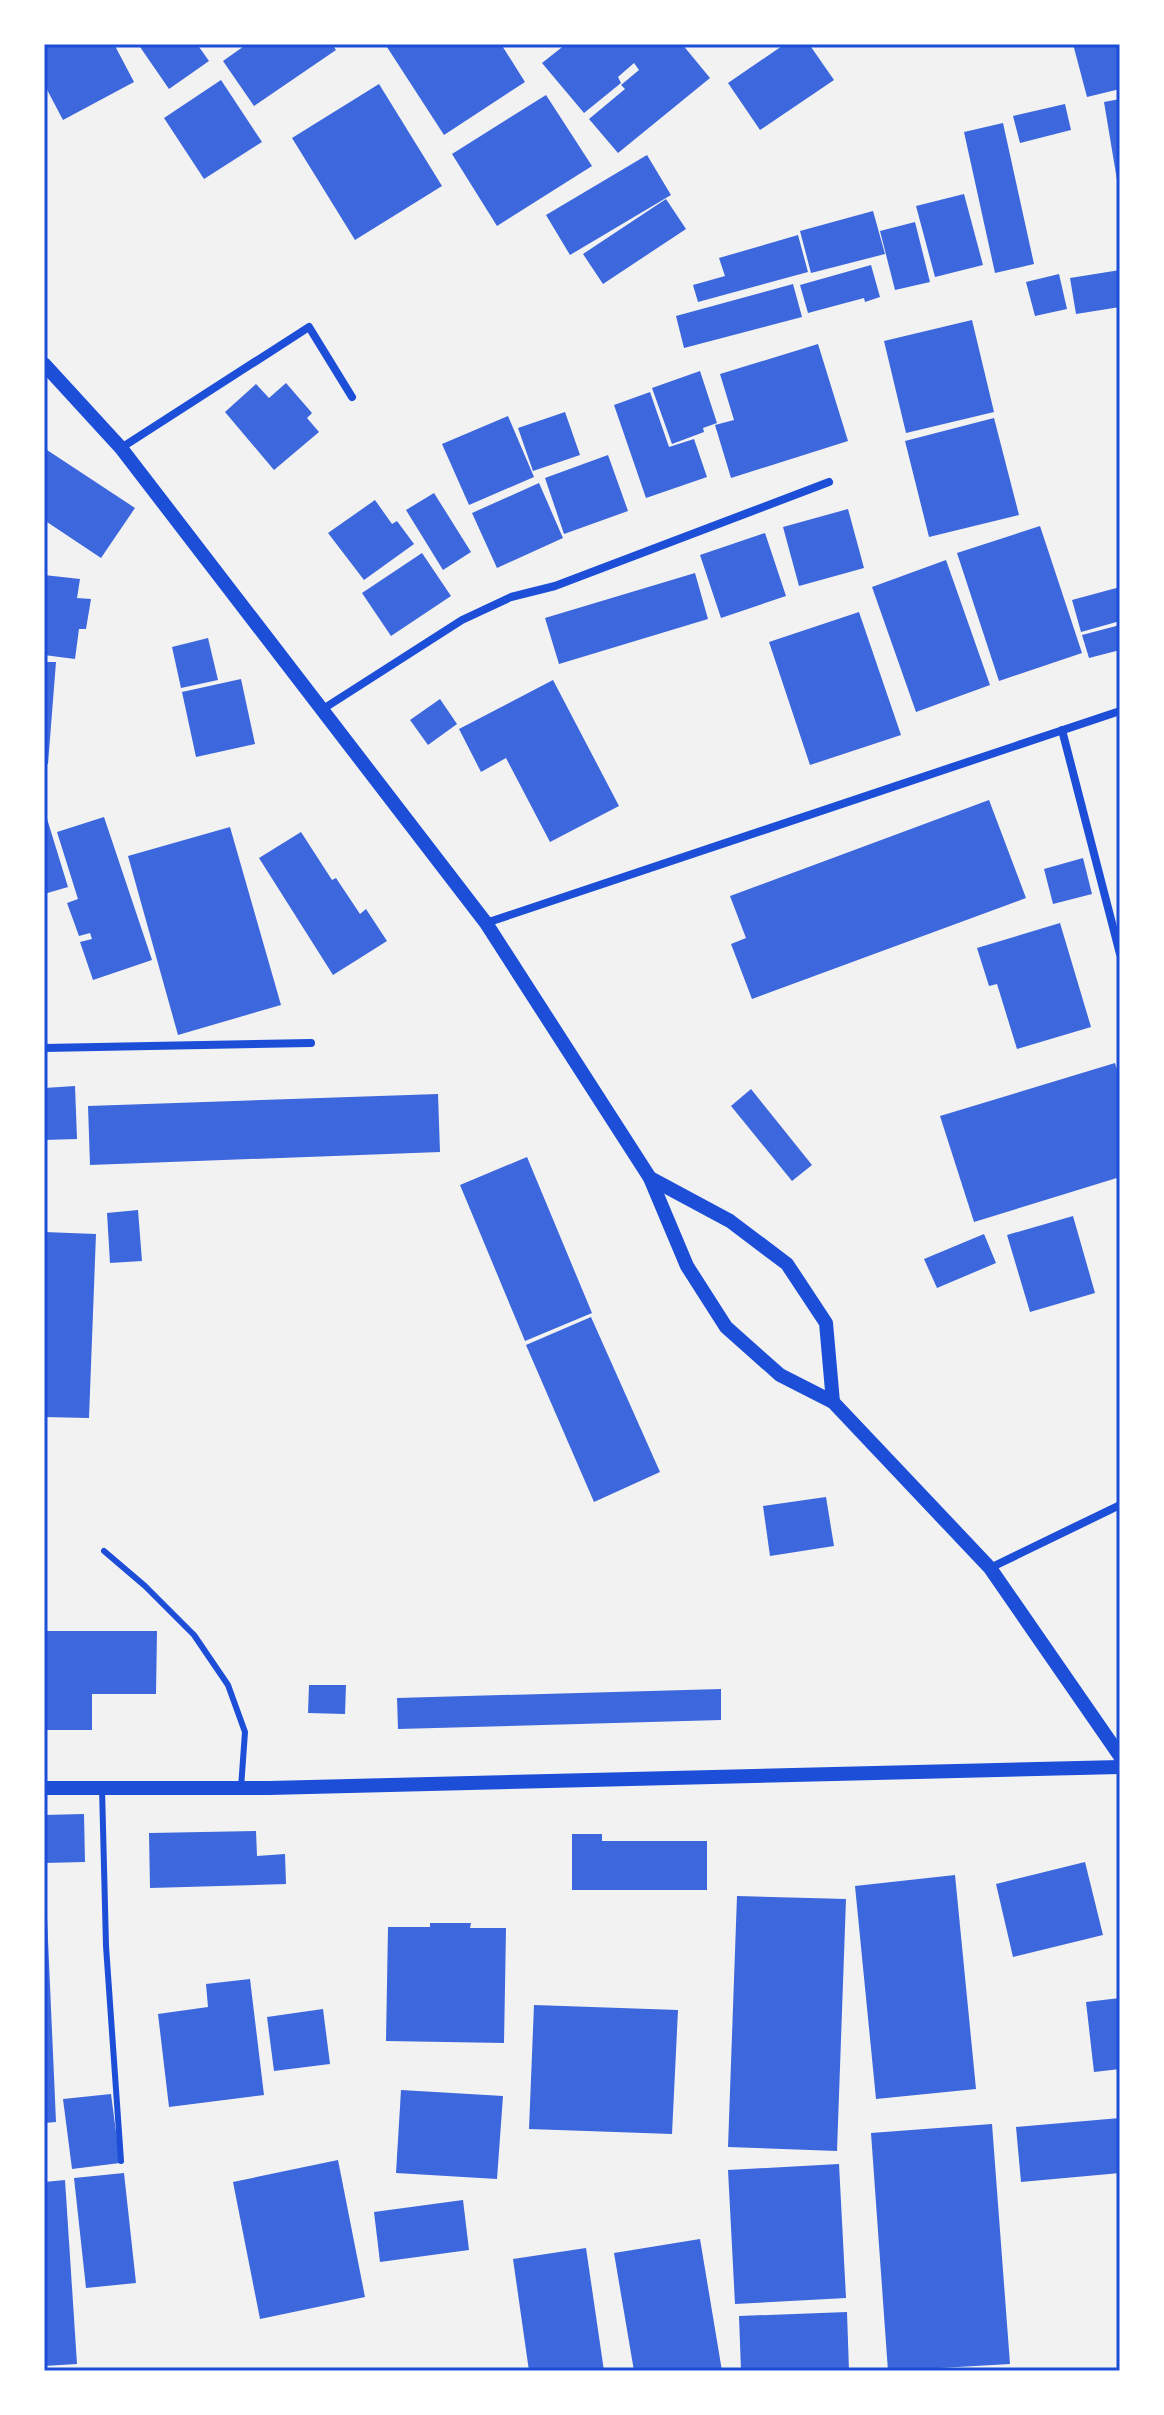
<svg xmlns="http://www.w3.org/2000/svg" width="1164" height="2415" viewBox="0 0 1164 2415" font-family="Manrope,sans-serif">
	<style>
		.building { fill: #3d67dc }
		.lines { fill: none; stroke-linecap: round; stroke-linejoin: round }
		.service { stroke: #1d4ed8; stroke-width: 6 }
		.minor { stroke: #1d4ed8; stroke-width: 8 }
		.tertiary { stroke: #1d4ed8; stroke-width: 14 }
		.neatline { fill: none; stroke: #1d4ed8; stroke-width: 3 }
	</style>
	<rect width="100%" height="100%" fill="#f2f2f2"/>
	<g class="building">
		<path d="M44 44H114L134 82 63 120 44 84Z"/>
		<path d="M138 44H197L209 61 169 89Z"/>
		<path d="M247 44H332L336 50 254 106 223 61Z"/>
		<path d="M385 44H501L525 82 444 135Z"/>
		<path d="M566 44H682L710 78 618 153 589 119 625 89 621 85 639 70 634 63 618 77 621 83 584 113 542 63Z"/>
		<path d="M785 44H809L834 80 760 130 728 83Z"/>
		<path d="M1073 44H1120V89L1087 97Z"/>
		<path d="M221 80 262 142 204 179 164 118Z"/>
		<path d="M379 84 442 186 355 240 292 138Z"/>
		<path d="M546 95 592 166 497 226 452 154Z"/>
		<path d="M1120 99V186H1118L1104 102Z"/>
		<path d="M1065 104 1071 130 1020 143 1013 116Z"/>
		<path d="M1003 123 1034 264 995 273 964 132Z"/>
		<path d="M647 155 671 195 570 255 546 215Z"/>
		<path d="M964 194 983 265 935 277 916 206Z"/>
		<path d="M666 199 686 229 603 284 583 254Z"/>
		<path d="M873 211 885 254 811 273 800 231Z"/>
		<path d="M915 222 930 282 895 290 880 231Z"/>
		<path d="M798 235 808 272 698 302 693 285 725 276 719 258Z"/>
		<path d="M871 265 880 297 865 302 864 298 808 313 800 285Z"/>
		<path d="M1120 270V307L1076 314 1070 278Z"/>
		<path d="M1059 274 1067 309 1035 316 1026 282Z"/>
		<path d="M793 284 802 317 684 348 676 316Z"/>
		<path d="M972 320 994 412 906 433 884 341Z"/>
		<path d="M818 344 848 441 731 478 715 425 734 420 720 374Z"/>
		<path d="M700 371 717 423 703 428 704 432 672 444 652 388Z"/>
		<path d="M286 383 312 413 307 418 319 432 274 470 225 412 256 384 269 398Z"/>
		<path d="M650 392 669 447 694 439 707 477 646 498 614 405Z"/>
		<path d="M565 412 580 455 533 471 518 428Z"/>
		<path d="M508 416 534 477 469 505 442 444Z"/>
		<path d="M994 418 1019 515 929 537 905 441Z"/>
		<path d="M44 448 135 508 101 558 44 520Z"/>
		<path d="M608 455 628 511 564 534 545 478Z"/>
		<path d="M539 483 563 538 497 568 472 513Z"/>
		<path d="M434 493 471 552 443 570 406 510Z"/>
		<path d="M375 500 392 524 397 521 414 544 364 580 328 533Z"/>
		<path d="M848 509 864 568 799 586 783 527Z"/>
		<path d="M1040 526 1082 653 999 681 957 553Z"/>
		<path d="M765 533 786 596 721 618 700 555Z"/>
		<path d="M422 553 451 596 391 636 362 593Z"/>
		<path d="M946 560 990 685 916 712 872 587Z"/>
		<path d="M695 573 708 619 559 664 545 618Z"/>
		<path d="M44 575 80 579 77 598 91 599 86 629H79L75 659 44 655Z"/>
		<path d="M1120 587V621L1081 632 1072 600Z"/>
		<path d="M859 612 901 735 810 765 769 642Z"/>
		<path d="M1120 625V650L1089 658 1082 635Z"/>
		<path d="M208 638 218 680 181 688 172 647Z"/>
		<path d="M44 662H56L48 764H44Z"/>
		<path d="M241 679 255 744 196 757 182 692Z"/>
		<path d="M553 680 619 806 550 842 506 758 481 772 459 729Z"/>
		<path d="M440 699 457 724 428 745 410 720Z"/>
		<path d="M989 800 1026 898 752 999 731 944 746 938 730 896Z"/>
		<path d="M44 809 68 887 44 894Z"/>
		<path d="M104 817 152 960 93 980 80 942 92 939 90 933 79 936 67 903 78 899 57 832Z"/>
		<path d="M230 827 281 1005 178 1035 128 856Z"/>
		<path d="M301 832 332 880 336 878 360 914 366 909 387 941 333 975 259 858Z"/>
		<path d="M1083 858 1092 894 1053 904 1044 869Z"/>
		<path d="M1060 923 1091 1027 1017 1049 997 984 989 986 977 948Z"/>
		<path d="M1115 1063 1120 1079V1177L974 1222 940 1116Z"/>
		<path d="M75 1086 77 1139 44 1140V1088Z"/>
		<path d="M751 1089 812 1165 792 1181 731 1106Z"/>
		<path d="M438 1094 440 1152 90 1165 88 1106Z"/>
		<path d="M527 1157 592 1313 525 1341 460 1185Z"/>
		<path d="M138 1210 142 1261 110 1263 107 1213Z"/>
		<path d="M1073 1216 1095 1293 1030 1312 1007 1235Z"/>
		<path d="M44 1232 96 1234 89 1418 44 1417Z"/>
		<path d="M984 1234 996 1263 937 1288 924 1259Z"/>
		<path d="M591 1317 660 1472 594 1502 526 1345Z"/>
		<path d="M826 1497 834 1546 770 1556 763 1506Z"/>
		<path d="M44 1631H157L156 1694H92V1730H44Z"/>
		<path d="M309 1685H346L345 1714 308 1713Z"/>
		<path d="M721 1689V1720L398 1729 397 1698Z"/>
		<path d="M84 1814 85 1862 44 1863V1815Z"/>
		<path d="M256 1831 257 1856 285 1854 286 1884 150 1888 149 1833Z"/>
		<path d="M572 1834H602V1841H707V1890H572Z"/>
		<path d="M1085 1862 1103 1935 1013 1957 996 1884Z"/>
		<path d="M955 1875 976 2089 876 2099 855 1886Z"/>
		<path d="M737 1896 846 1899 837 2151 728 2147Z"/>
		<path d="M47 1917 56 2122 44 2123V1918Z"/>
		<path d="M430 1923H471L470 1928H506L504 2043 386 2041 388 1927H430Z"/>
		<path d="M250 1979 264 2095 169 2107 158 2014 208 2007 206 1984Z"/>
		<path d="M1120 1998V2069L1094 2072 1086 2002Z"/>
		<path d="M534 2005 678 2010 672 2134 529 2129Z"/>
		<path d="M323 2009 330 2064 274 2071 267 2017Z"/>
		<path d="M401 2090 503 2096 497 2179 396 2173Z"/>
		<path d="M111 2094 120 2163 72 2169 63 2099Z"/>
		<path d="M1120 2118V2173L1021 2182 1016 2127Z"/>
		<path d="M992 2124 1010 2364 888 2371 871 2133Z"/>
		<path d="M338 2160 365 2297 260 2319 233 2182Z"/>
		<path d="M839 2164 846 2298 735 2304 728 2170Z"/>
		<path d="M124 2173 136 2283 86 2288 74 2178Z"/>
		<path d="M65 2180 77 2364 44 2366V2182Z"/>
		<path d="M463 2200 469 2250 380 2262 374 2212Z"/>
		<path d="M700 2239 722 2371H634L614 2253Z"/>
		<path d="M586 2248 604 2371H529L513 2259Z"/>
		<path d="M847 2312 849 2371H741L739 2316Z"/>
	</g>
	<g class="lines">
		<g class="service">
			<path d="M104 1551 145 1586 194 1635 228 1685 245 1732 241 1788"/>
			<path d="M102 1788 106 1946 121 2161"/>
		</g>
		<g class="minor">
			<path d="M121 448 309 327 352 397"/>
			<path d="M323 709 462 620 511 597 555 586 829 482"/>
			<path d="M1062 730 1120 954"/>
			<path d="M486 923 1120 711"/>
			<path d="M44 1048 311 1043"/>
			<path d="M990 1568 1120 1505"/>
		</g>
		<g class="tertiary">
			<path d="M44 364 121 448 486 923 650 1178 687 1266 726 1327 780 1375 833 1402 990 1568 1120 1756"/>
			<path d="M650 1178 730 1221 787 1264 826 1323 833 1402"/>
			<path d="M44 1788H269L1120 1767"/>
		</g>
	</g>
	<rect width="1164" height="2415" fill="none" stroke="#ffffff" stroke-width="92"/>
	<rect x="46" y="46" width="1072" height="2323" class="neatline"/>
</svg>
